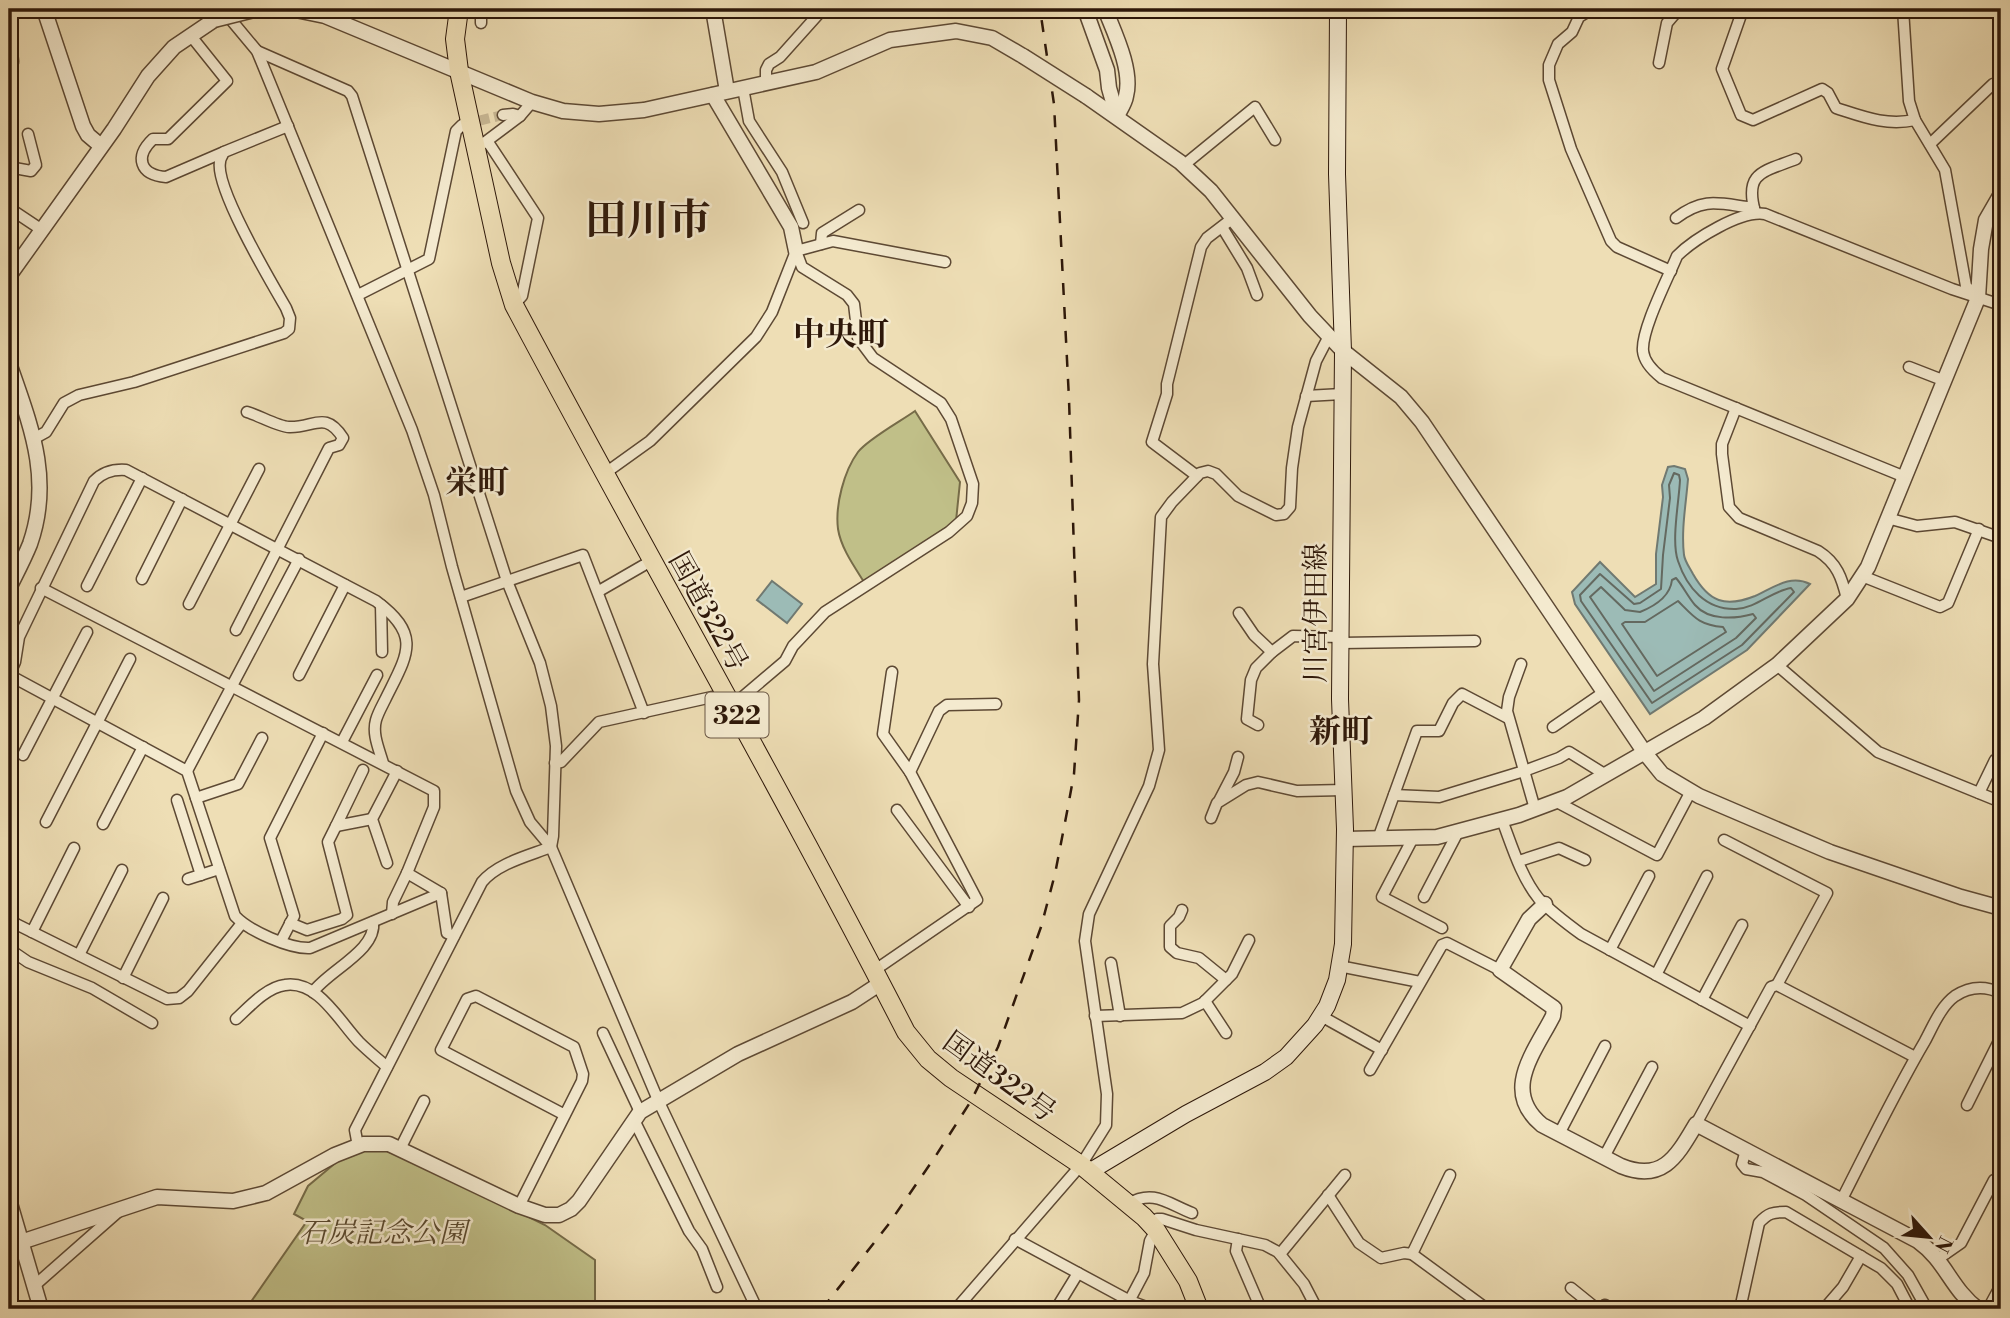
<svg xmlns="http://www.w3.org/2000/svg" width="2010" height="1318" viewBox="0 0 2010 1318" font-family="'Libre Bodoni','Noto Serif JP',serif">
	<style>
		.green { fill: #c0bf88; stroke: #766b48; stroke-width: 2 }
		.water { fill: #9cbbb6; stroke: #707971; stroke-width: 2 }
		.lines { fill: none; stroke-linecap: round; stroke-linejoin: round }
		.shore { stroke: #646960; stroke-width: 2 }
		.minor-tunnel { stroke: #c7b693; stroke-width: 10; stroke-dasharray: 10 5; stroke-linecap: butt }
		.minor-casing { stroke: #5d4934; stroke-width: 13 }
		.tertiary-casing { stroke: #5d4934; stroke-width: 17 }
		.secondary-casing { stroke: #2d1709; stroke-width: 18 }
		.trunk-casing { stroke: #2d1709; stroke-width: 20 }
		.minor { stroke: #f4eacf; stroke-width: 10 }
		.tertiary { stroke: #f4eacf; stroke-width: 14 }
		.secondary { stroke: #f4eacf; stroke-width: 16 }
		.trunk { stroke: #eedeb5; stroke-width: 18 }
		.rail { stroke: #2d1709; stroke-width: 2.5; stroke-dasharray: 12 12; stroke-linecap: butt }
		.tertiary-bridge-casing { stroke: #5d4934; stroke-width: 17; stroke-linecap: butt }
		.tertiary-bridge { stroke: #f4eacf; stroke-width: 14 }
		.labels { text-anchor: middle; stroke-width: 5; stroke-linejoin: round; paint-order: stroke }
		.shield { fill: #f4eacf; stroke: #695644; stroke-width: 2 }
		.shield-label { font-size: 26px; font-weight: bold; fill: #2d1709 }
		.street-label { font-size: 28px; fill: #2d1709; stroke: #f4eacf }
		.park-label { font-size: 28px; font-style: italic; fill: #59492f; stroke: #f4eacf }
		.quarter-label { font-size: 32px; font-weight: bold; fill: #2d1709; stroke: #f4eacf }
		.town-label { font-size: 42px; font-weight: bold; fill: #2d1709; stroke: #f4eacf }
	</style>
	<rect width="100%" height="100%" fill="#eedeb5"/>
	<filter id="stains"><feTurbulence type="fractalNoise" baseFrequency=".00286" numOctaves="4"/><feColorMatrix values="0 0 0 0 .2 0 0 0 0 .09 0 0 0 0 .02 0 0 0 .5 -.17"/></filter>
	<radialGradient id="worn" r=".72"><stop offset=".6" stop-color="#630" stop-opacity="0"/><stop offset="1" stop-color="#630" stop-opacity=".3"/></radialGradient>
	<g class="green">
		<path d="M915 411 960 482 956 521 864 582C854 566 841 548 838 529 835 505 844 471 858 452 868 439 901 421 915 411Z"/>
		<path d="M367 1149H381L416 1162 545 1225 595 1260V1309H246L307 1221 294 1214 308 1186 339 1160Z"/>
	</g>
	<g class="water">
		<path d="M1674 466 1685 469 1688 479C1686 504 1681 530 1684 555 1685 562 1690 568 1693 574 1709 602 1725 608 1755 596 1773 588 1790 574 1810 584L1747 650 1650 714 1575 604 1572 592 1600 562 1635 597 1656 584V554L1663 497 1662 485 1668 467Z"/>
		<path d="M772 581 802 604 787 623 757 600Z"/>
	</g>
	<g class="lines">
		<g class="shore">
			<path d="M1674 473 1679 475 1680 480C1679 502 1671 541 1678 561 1687 588 1706 610 1736 609 1756 608 1772 591 1791 588L1794 592 1742 645 1652 703 1581 601 1580 595 1600 574 1634 604 1640 603 1661 589 1663 555 1670 498 1669 485Z"/>
			<path d="M1676 578C1683 586 1688 597 1695 605 1709 621 1735 619 1753 614L1756 618 1736 638 1654 691 1590 597 1601 587 1625 610 1640 612C1655 606 1670 597 1672 580Z"/>
			<path d="M1678 601C1694 617 1699 625 1723 627L1726 632 1657 676 1622 624 1625 622H1645Z"/>
		</g>
		<path class="minor-tunnel" d="M465 124 503 115"/>
		<defs>
			<g id="minor">
				<path d="M222 9 257 51 412 430 434 495 452 567 516 791 530 822 551 847 658 1100 757 1309"/>
				<path d="M1592 9 1579 17 1572 32 1558 44 1549 65V80L1571 149 1611 241 1617 247 1671 271"/>
				<path d="M1743 9 1722 69 1741 115 1753 120 1822 89 1828 93 1836 108C1864 117 1886 126 1915 120"/>
				<path d="M1903 9 1909 101 1915 120 1945 170 1966 286 1976 296"/>
				<path d="M9 21 13 62"/>
				<path d="M481 23V9"/>
				<path d="M191 36 227 81 168 139H153C134 157 140 175 166 177L224 152"/>
				<path d="M257 51 348 91 352 96 507 581 540 663 551 706 556 746 553 836 551 847"/>
				<path d="M1659 63 1667 23 1679 9"/>
				<path d="M766 81V70L769 64 780 57 823 9"/>
				<path d="M743 88 749 121 782 172 803 223"/>
				<path d="M503 115 513 114 520 116"/>
				<path d="M488 142 538 218 522 296 514 305"/>
				<path d="M484 143 520 116 532 102"/>
				<path d="M1930 144 1993 84"/>
				<path d="M1184 165 1255 107 1275 140"/>
				<path d="M9 167 31 171 36 165 28 134"/>
				<path d="M9 208 42 230"/>
				<path d="M1755 212C1744 172 1763 172 1796 159"/>
				<path d="M1676 218C1705 196 1720 204 1754 208"/>
				<path d="M1222 227 1247 268 1257 295"/>
				<path d="M821 244 822 233 859 210"/>
				<path d="M796 251 833 241 945 262"/>
				<path d="M358 295 429 259 456 131 462 125"/>
				<path d="M1909 367 1945 381"/>
				<path d="M1306 396 1342 394"/>
				<path d="M1736 408 1722 444V454L1729 507 1739 518 1818 551C1837 563 1842 578 1847 599"/>
				<path d="M35 438 46 432 64 403 79 395 134 382 284 333 289 329 290 318 286 308C271 282 215 188 220 162 220 158 223 155 224 152L288 126"/>
				<path d="M604 474 650 441 756 337 772 312 796 251"/>
				<path d="M1197 476 1152 442 1167 394V384L1201 247 1207 238 1233 218"/>
				<path d="M1905 477 1662 378C1653 371 1644 362 1643 351 1641 330 1668 278 1677 256 1694 239 1741 210 1765 214L1952 289 2001 305"/>
				<path d="M1887 518 1917 526 1955 522 2001 538"/>
				<path d="M1862 576 1940 607 1948 603 1979 529"/>
				<path d="M142 579 182 499"/>
				<path d="M87 586 142 478"/>
				<path d="M41 588 434 791V807L407 873 441 893 447 933 454 936"/>
				<path d="M599 591 651 561"/>
				<path d="M461 597 583 555 644 713"/>
				<path d="M189 604 259 469"/>
				<path d="M381 605 382 652"/>
				<path d="M1239 613 1254 635 1272 652 1293 636 1341 637"/>
				<path d="M236 630 329 448 339 445 343 438C325 410 314 428 289 427 279 427 258 415 247 412"/>
				<path d="M1341 643 1475 641"/>
				<path d="M1521 664 1509 697 1507 711 1535 809"/>
				<path d="M1777 665 1878 752 2001 802"/>
				<path d="M892 672 883 734 910 772"/>
				<path d="M9 675 15 662 19 637 94 481C103 472 113 469 126 470L376 601C423 636 407 655 385 700 382 706 378 713 376 720 372 734 379 749 383 763"/>
				<path d="M9 675 187 771 235 916C249 931 290 949 310 948L441 893"/>
				<path d="M299 675 345 585"/>
				<path d="M1258 725 1247 719 1251 680 1256 668 1272 652"/>
				<path d="M1553 727 1604 692"/>
				<path d="M342 742 377 675"/>
				<path d="M23 755 87 632"/>
				<path d="M555 763 561 762 599 722 712 697 732 706 785 661 793 646 825 612 949 532 967 516 972 503 973 484 951 419 941 403 873 358 858 338 854 304 847 295 802 267 796 251"/>
				<path d="M363 770 336 826 372 819"/>
				<path d="M187 771 299 559"/>
				<path d="M9 783 12 777"/>
				<path d="M1979 793 1995 760 2001 758"/>
				<path d="M1394 795 1439 797 1524 771 1559 758 1569 752 1606 775"/>
				<path d="M196 798 238 784 262 738"/>
				<path d="M177 800 201 875"/>
				<path d="M1219 801 1234 772 1238 757"/>
				<path d="M1555 801 1657 855 1691 791"/>
				<path d="M897 810 969 907"/>
				<path d="M1211 818 1217 803 1246 785 1258 782 1297 791 1344 790"/>
				<path d="M1502 820C1512 846 1521 877 1539 899 1551 912 1566 923 1581 934L1750 1026"/>
				<path d="M46 822 130 659"/>
				<path d="M103 824 143 747"/>
				<path d="M1413 838 1382 897 1442 928"/>
				<path d="M1378 839 1417 731H1439L1453 703 1462 694 1508 718"/>
				<path d="M1724 840 1827 893 1777 985"/>
				<path d="M1519 861 1559 848 1585 860"/>
				<path d="M387 863 372 819 397 771"/>
				<path d="M188 879 219 869"/>
				<path d="M1424 897 1458 832"/>
				<path d="M392 914 393 902 407 873"/>
				<path d="M9 917 16 924 167 999 179 998 188 991 242 923"/>
				<path d="M290 923 307 930 342 919 347 915 328 842 336 826"/>
				<path d="M32 932 74 848"/>
				<path d="M281 941 294 916 270 838 323 733"/>
				<path d="M9 949 28 962 92 988 152 1023"/>
				<path d="M1610 950 1649 876"/>
				<path d="M79 955 122 870"/>
				<path d="M1111 963 1120 1016"/>
				<path d="M1339 966 1420 982"/>
				<path d="M875 970 977 900 910 772 939 711 947 705 996 704"/>
				<path d="M1656 975 1707 876"/>
				<path d="M123 978 163 898"/>
				<path d="M1226 980 1232 974 1249 940"/>
				<path d="M313 992C328 971 377 950 373 922"/>
				<path d="M1702 1000 1742 925"/>
				<path d="M1205 1001 1226 1033"/>
				<path d="M1095 1016 1182 1013 1203 1003 1226 980 1199 958 1177 953 1170 947V926L1179 917 1182 910"/>
				<path d="M1321 1016 1382 1050"/>
				<path d="M236 1019C249 1007 267 987 285 985 318 980 339 1021 359 1042 368 1051 378 1059 387 1067"/>
				<path d="M603 1033 640 1112"/>
				<path d="M1370 1070 1442 945 1447 943 1500 970"/>
				<path d="M1967 1105 2001 1037"/>
				<path d="M634 1120 689 1231 702 1249 717 1287"/>
				<path d="M1696 1124 1771 987 1777 985 1915 1057"/>
				<path d="M1559 1134 1605 1046"/>
				<path d="M358 1146 355 1130 482 882C498 863 528 856 551 847"/>
				<path d="M400 1149 424 1101"/>
				<path d="M1746 1150 1742 1164 1746 1169 1763 1172 1806 1195 1884 1248 1908 1275 1927 1309"/>
				<path d="M1604 1157 1652 1067"/>
				<path d="M1328 1195 1359 1243 1381 1258 1404 1253 1412 1254 1450 1175"/>
				<path d="M1842 1199C1869 1146 1895 1092 1925 1041 1933 1026 1941 1006 1955 996 1970 986 1986 986 2001 993"/>
				<path d="M1128 1204C1153 1189 1167 1203 1192 1213"/>
				<path d="M519 1206 582 1081 583 1074 574 1047 476 996 467 999 441 1050 565 1115"/>
				<path d="M1151 1224 1157 1219H1162L1196 1230 1265 1245 1278 1252 1304 1284 1317 1309"/>
				<path d="M1015 1239 1130 1301 1152 1309"/>
				<path d="M1238 1239 1236 1251 1261 1309"/>
				<path d="M1280 1254 1345 1175"/>
				<path d="M1412 1254 1487 1309"/>
				<path d="M1938 1259 1961 1243 1994 1180"/>
				<path d="M34 1286 118 1212"/>
				<path d="M1571 1288 1597 1309"/>
				<path d="M956 1309 1081 1165 1106 1125 1107 1094 1085 941 1089 914 1149 786 1159 750 1153 664 1161 517 1172 502 1200 473 1208 471 1216 474 1238 496 1276 515 1284 514 1290 507 1292 468 1298 427 1316 361 1329 336"/>
				<path d="M1056 1309 1078 1273"/>
				<path d="M1125 1309 1144 1273 1150 1241 1156 1230"/>
				<path d="M1602 1309 1605 1305 1611 1309"/>
				<path d="M1740 1309 1759 1223C1768 1213 1773 1212 1786 1212L1881 1268 1897 1284 1910 1309"/>
				<path d="M1824 1309 1843 1287 1861 1256"/>
				<path d="M1988 1309 2001 1285"/>
			</g>
			<g id="tertiary">
				<path d="M44 9 83 126 88 135 101 146"/>
				<path d="M713 9 727 91"/>
				<path d="M1085 9 1107 70 1109 88 1117 116"/>
				<path d="M1105 9C1114 32 1133 70 1126 96 1125 103 1120 110 1117 116"/>
				<path d="M254 10 291 9 325 16 532 102 563 111 599 114 644 110 816 72 890 40 956 31 992 38 1023 56"/>
				<path d="M713 95 791 227 796 251"/>
				<path d="M1086 96 1180 162 1211 191 1310 316 1343 351 1401 397 1422 422 1645 753 1662 774 1699 796 1830 852 1961 897 2001 908"/>
				<path d="M9 276 114 129 148 76 174 47 214 20"/>
				<path d="M9 363C30 424 53 478 30 544 24 559 16 574 9 588"/>
				<path d="M1345 839 1437 837 1519 815 1567 797 1704 718 1777 665 1847 599 1868 567 1978 298 1981 249 1986 220 2001 194"/>
				<path d="M1545 904 1529 919 1500 970 1554 1008 1553 1016C1534 1053 1501 1091 1542 1125L1621 1166C1663 1183 1677 1156 1696 1124L1918 1241C1946 1261 1951 1289 1978 1309"/>
				<path d="M9 1200 41 1309"/>
				<path d="M9 1246 157 1197 233 1201 266 1193 335 1155 363 1144H389L519 1206 545 1215H559L571 1209 579 1201 640 1112 738 1054 852 1002 881 983"/>
			</g>
			<path id="secondary" d="M1089 1172 1186 1114 1265 1072 1286 1057 1315 1025 1327 1006 1337 980 1343 944 1345 829 1340 699 1343 351 1337 174 1338 9"/>
			<path id="trunk" d="M459 9 455 39 459 71 501 263 514 305C643 548 780 787 906 1032L928 1059 951 1078 1081 1165 1144 1217 1156 1230 1188 1281 1199 1309"/>
		</defs>
		<use href="#minor" class="minor-casing"/>
		<use href="#tertiary" class="tertiary-casing"/>
		<use href="#secondary" class="secondary-casing"/>
		<use href="#trunk" class="trunk-casing"/>
		<use href="#minor" class="minor"/>
		<use href="#tertiary" class="tertiary"/>
		<use href="#secondary" class="secondary"/>
		<use href="#trunk" class="trunk"/>
		<path class="rail" d="M822 1309 888 1225 935 1157 971 1101 998 1047 1041 927 1055 874 1067 812 1074 774 1079 700 1069 399 1054 104 1040 9"/>
		<defs>
			<g id="tertiary-bridge">
				<path d="M214 20 254 10"/>
				<path d="M1023 56 1086 96"/>
			</g>
		</defs>
		<use href="#tertiary-bridge" class="tertiary-bridge-casing"/>
		<use href="#tertiary-bridge" class="tertiary-bridge"/>
	</g>
	<g class="labels">
		<rect class="shield" x="705.5" y="692.5" width="63" height="45" rx="5"/>
		<g class="shield-label">
			<text x="737" y="724">322</text>
		</g>
		<g class="street-label">
			<text transform="translate(709 611) rotate(61)" y="10">国道322号</text>
			<text transform="translate(1315 613) rotate(-90)" y="10">川宮伊田線</text>
			<text transform="translate(1000 1076) rotate(36)" y="10">国道322号</text>
		</g>
		<g class="park-label">
			<text x="383" y="1242">石炭記念公園</text>
		</g>
		<g class="quarter-label">
			<text x="841" y="345">中央町</text>
			<text x="477" y="493">栄町</text>
			<text x="1341" y="742">新町</text>
		</g>
		<g class="town-label">
			<text x="648" y="234">田川市</text>
		</g>
	</g>
	<rect width="2010" height="1318" fill="none" stroke="#eedeb5" stroke-width="35"/>
	<rect x="10" y="10" width="1989" height="1297" fill="none" stroke="#2d1709" stroke-width="3.5"/>
	<rect x="18" y="18" width="1975" height="1283" fill="none" stroke="#2d1709" stroke-width="2"/>
	<g transform="translate(1929 1237) rotate(117)" stroke="#f4eacf" stroke-width="5" paint-order="stroke">
	<path d="M0-5L12 26L0 18L-12 26Z" fill="#2d1709"/>
	<text y="-10" font-size="19" font-weight="bold" text-anchor="middle" fill="#2d1709">N</text>
	</g>
	<rect width="100%" height="100%" filter="url(#stains)"/>
	<rect width="100%" height="100%" fill="url(#worn)"/>
</svg>
